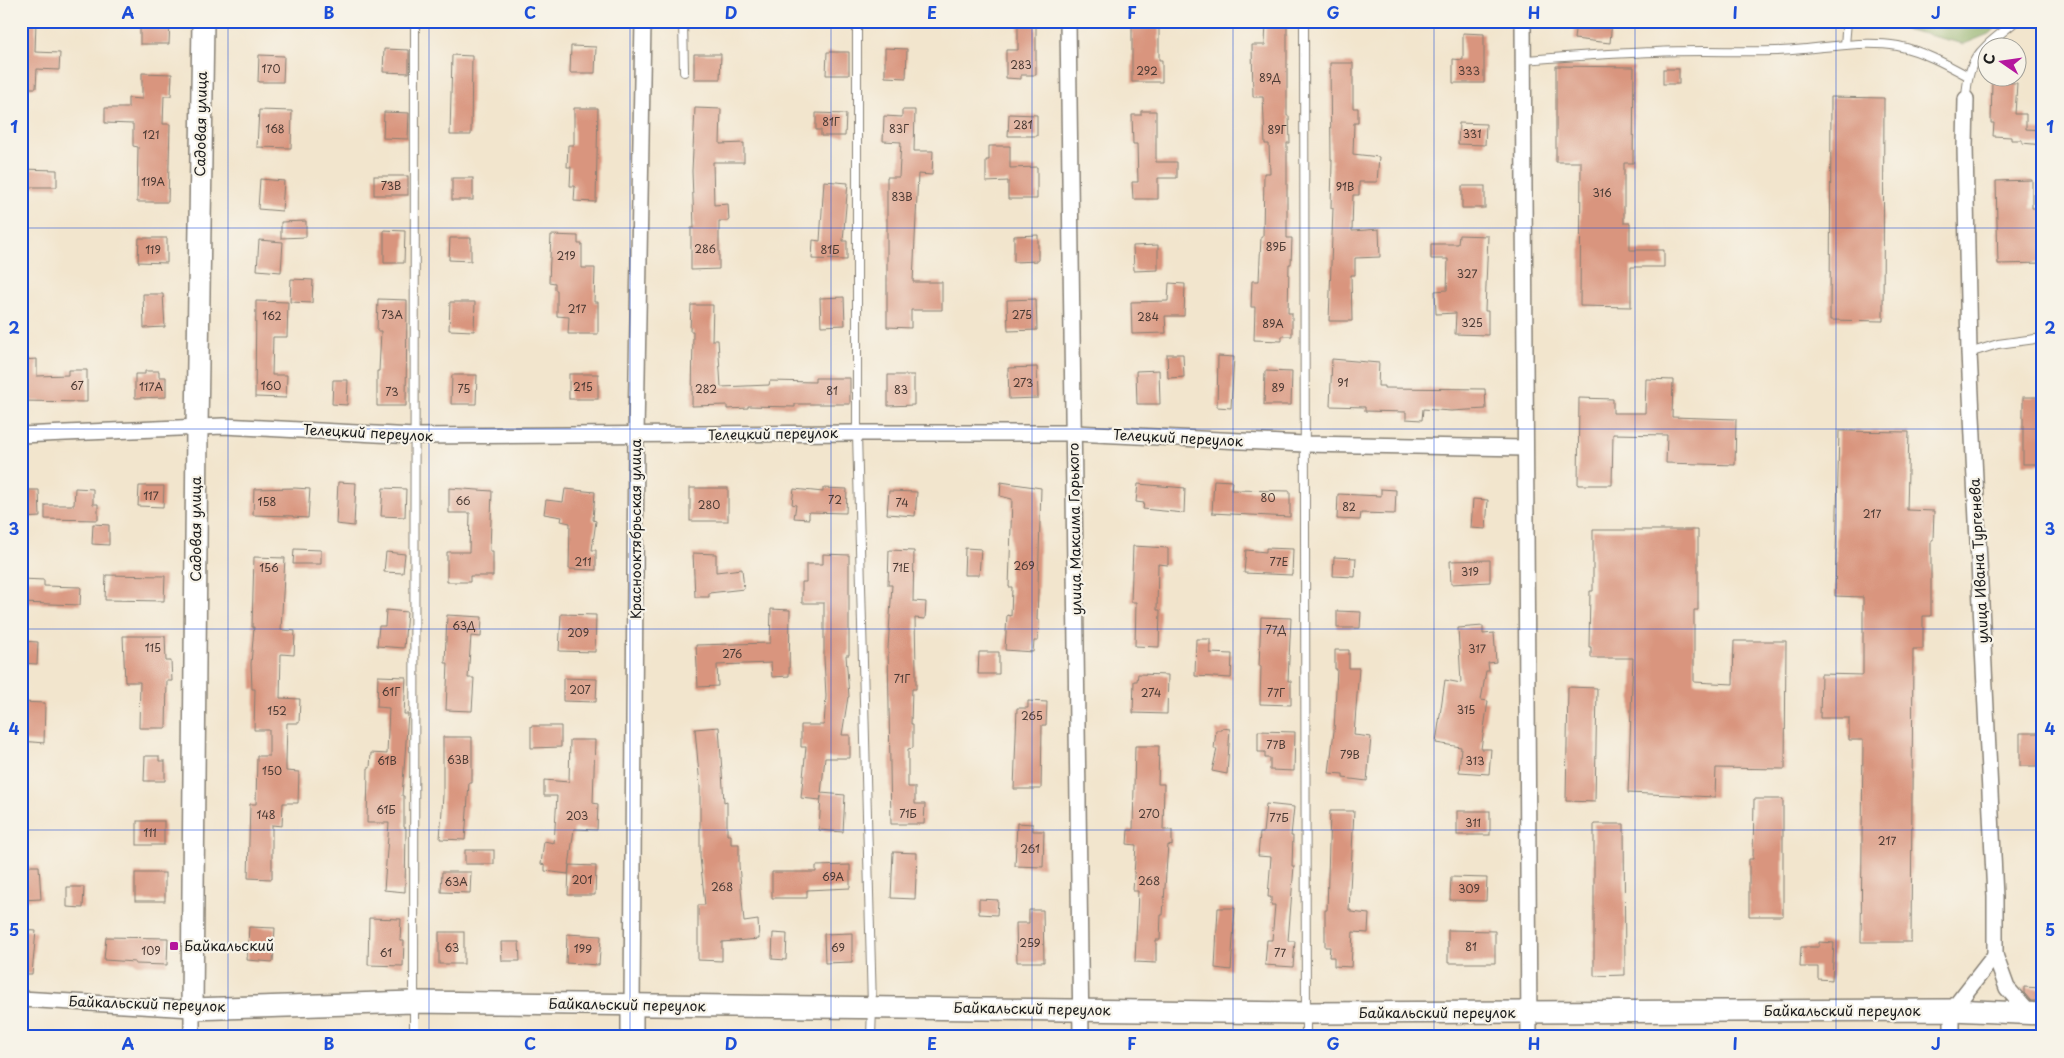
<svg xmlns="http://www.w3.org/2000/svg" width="2064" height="1058" viewBox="0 0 2064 1058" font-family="'Playpen Sans',sans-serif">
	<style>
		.forest { fill: #89ac62; stroke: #52643f }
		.building { fill: #d9957e }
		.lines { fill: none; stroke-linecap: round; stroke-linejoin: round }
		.service-casing { stroke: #878074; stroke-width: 10 }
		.minor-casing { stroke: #878074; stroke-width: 18 }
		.secondary-casing { stroke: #878074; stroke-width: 24 }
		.service { stroke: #fff; stroke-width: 8 }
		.minor { stroke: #fff; stroke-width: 15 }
		.secondary { stroke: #fff; stroke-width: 21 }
		.grid { fill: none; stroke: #1d4ed8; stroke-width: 1; stroke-opacity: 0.55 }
		.poi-dot { fill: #b5179e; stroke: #f7f3e8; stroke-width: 2 }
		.labels { text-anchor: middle; stroke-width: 4.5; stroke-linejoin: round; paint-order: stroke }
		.number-label { font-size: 11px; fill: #4b3a34 }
		.street-label { font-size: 14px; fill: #1c1c1c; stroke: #f7f3e8 }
		.poi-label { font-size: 14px; fill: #1c1c1c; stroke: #f7f3e8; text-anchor: start }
		.neatline { fill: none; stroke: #1d4ed8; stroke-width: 2 }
		.grid-label { font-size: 16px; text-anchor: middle; font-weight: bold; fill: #1d4ed8 }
	</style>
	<rect width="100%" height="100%" fill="#f7f3e8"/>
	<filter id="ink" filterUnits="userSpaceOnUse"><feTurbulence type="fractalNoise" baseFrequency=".02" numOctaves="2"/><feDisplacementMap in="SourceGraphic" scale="10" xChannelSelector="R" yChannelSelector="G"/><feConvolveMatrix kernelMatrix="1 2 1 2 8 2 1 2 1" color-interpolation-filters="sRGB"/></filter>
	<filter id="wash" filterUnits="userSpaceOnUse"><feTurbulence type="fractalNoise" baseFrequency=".0096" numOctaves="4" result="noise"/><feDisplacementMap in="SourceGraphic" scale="20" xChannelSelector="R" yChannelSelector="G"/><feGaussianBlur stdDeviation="1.12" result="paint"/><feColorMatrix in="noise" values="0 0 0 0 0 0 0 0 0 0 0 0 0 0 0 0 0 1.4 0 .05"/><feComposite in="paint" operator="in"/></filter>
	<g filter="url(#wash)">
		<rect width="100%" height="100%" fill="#f2e5cd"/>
		<path class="forest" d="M1882 21H2003L1991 33 1964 44 1884 24Z"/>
		<g id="blocks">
			<g class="building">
				<path d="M21 21H36L35 52 60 53 59 70 37 69 36 88H21Z"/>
				<path d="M140 21H170L169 44H140Z"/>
				<path d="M1018 21H1036V75H1021V79L1006 78V50H1018Z"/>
				<path d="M1132 21H1159V60H1162V82H1132Z"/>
				<path d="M1266 21H1287V116H1289L1290 143H1287V238H1292L1291 264H1289L1288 313H1292V336H1282V341L1254 340 1255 307H1251L1252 281H1259L1261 237H1263L1264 173H1270L1269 144H1265L1263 97H1253L1252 45H1265Z"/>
				<path d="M1576 21H1612L1610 43 1574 39Z"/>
				<path d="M1463 33 1484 34V83H1453V59L1463 60Z"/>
				<path d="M571 46 596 47 595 73H570Z"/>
				<path d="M885 48 907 49 906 78 885 77Z"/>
				<path d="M384 49 409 50V73L383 72Z"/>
				<path d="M827 52H849V75H826Z"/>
				<path d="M694 54H721L720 79H694Z"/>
				<path d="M259 55 284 56 283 82H258Z"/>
				<path d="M452 55 472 56 471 135H450Z"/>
				<path d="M1330 63H1353V108H1358V123H1354L1353 154 1379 157 1377 182H1359V195H1353L1352 231 1379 229 1380 257 1355 258V275H1351L1352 321H1329L1333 208H1331L1332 160H1331Z"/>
				<path d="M1556 66 1634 67 1633 163H1624V223H1630V250H1664V267H1631V307L1580 306 1581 162H1556Z"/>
				<rect x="1663" y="69" width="16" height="15"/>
				<path d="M142 73 172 74 171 96H164L163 124H170L168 202H137L138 147 133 146V124L105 123V108H128V98L142 99Z"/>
				<path d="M1992 82 2017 83 2015 114H2026V129L2043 130V145L2022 143V140H2011V137L1993 136 1994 123H1991Z"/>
				<path d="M1831 97 1884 98 1883 321 1830 320Z"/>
				<path d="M574 108H598L596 202 574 201 575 186H570L571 167H567L568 145H574Z"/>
				<path d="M695 108 721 109 720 144 744 143V162H713L714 205 728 204 729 221H719V269L691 270V228H694L692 171Z"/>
				<path d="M259 110 292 111 291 148 257 147Z"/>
				<path d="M902 110H915L914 151H933L932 175 918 174 913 282H942V310H911V328L887 327V177H899L901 142 883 141 884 116 902 117Z"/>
				<path d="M1141 111H1156V162H1177V178H1158V199H1133L1132 182H1138L1137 144H1133L1132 115H1141Z"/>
				<path d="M384 112 409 113 408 139 383 138Z"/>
				<path d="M816 113 846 114 845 136H821V130H816Z"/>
				<path d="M1009 114 1037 115V136H1008Z"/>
				<path d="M1459 123 1486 124 1485 145 1458 144Z"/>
				<path d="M989 146H1010V168L1037 167V199H1008V181L986 182V160H989Z"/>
				<path d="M21 169 57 170V187H21Z"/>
				<rect x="374" y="176" width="34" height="19"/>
				<rect x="452" y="178" width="21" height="22"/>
				<path d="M260 179 284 181 282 211 258 209Z"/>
				<path d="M2032 180V208H2043V263L1998 264 1996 181Z"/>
				<path d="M824 181 848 183 843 241H847V260L812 259 813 240 820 241Z"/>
				<rect x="1462" y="186" width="23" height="22"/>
				<path d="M306 221V237L281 238V222Z"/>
				<path d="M384 230 405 231 404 263H384Z"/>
				<path d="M551 235 578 236V244H582V268H595L594 302H598V334H568L569 317 557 316V290H555V283L549 282Z"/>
				<path d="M1038 235V261L1014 262V236Z"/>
				<path d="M1459 235 1488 236 1485 311H1488V335L1455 334 1456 313 1436 314 1435 291 1447 290 1448 259H1431V244H1458Z"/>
				<path d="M139 238H167V263L138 262Z"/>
				<path d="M450 238H471V261L449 260Z"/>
				<path d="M259 240 283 242 281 272 257 270Z"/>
				<path d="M1158 245V270L1134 271 1133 246Z"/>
				<path d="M291 279 313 280 312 303 290 302Z"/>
				<path d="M1169 283 1185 284 1184 316H1165L1166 333 1132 334 1131 302 1168 301Z"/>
				<path d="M143 294H163L165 327 144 328Z"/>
				<path d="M844 297 845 325 821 326 820 298Z"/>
				<path d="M378 299 407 300 406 406H377V371H379L381 331H377Z"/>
				<path d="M1036 299 1037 330 1008 331 1007 300Z"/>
				<path d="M256 301 288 302 287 337H273L272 375H287L286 398 255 397Z"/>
				<path d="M450 302H475L474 331 449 330Z"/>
				<path d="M691 305H713L712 340H718L721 387 769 385 770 381 815 382V378H850V404H795V407L748 406V408L727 409V405L692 406 693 331H690Z"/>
				<path d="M1167 354H1183L1184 377 1168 378Z"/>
				<path d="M1218 356 1234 357 1231 408 1217 407Z"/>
				<path d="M37 359V376L68 375V370H87V402L21 401V360Z"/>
				<path d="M1332 359 1379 363 1378 386H1384V388L1485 389 1486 409 1451 411 1423 409 1422 420 1406 419V412L1365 411V407L1330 406Z"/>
				<path d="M1037 367 1038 398 1009 399 1008 368Z"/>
				<path d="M1159 370 1160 404H1137L1136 371Z"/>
				<path d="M145 371H159V377H166V397L135 398V374H145Z"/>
				<path d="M1265 371 1292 372 1291 405H1264Z"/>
				<rect x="569" y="374" width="29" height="25"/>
				<path d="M452 375H477L476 404H451Z"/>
				<path d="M888 375H914V405L888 406Z"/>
				<path d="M1646 379 1673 380 1672 417 1736 419 1735 465 1666 463 1667 435 1613 434 1612 485H1578L1579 398 1613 399V413H1645Z"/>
				<path d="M333 380H348L347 405 332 404Z"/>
				<rect x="2023" y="397" width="20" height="67"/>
				<path d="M1839 431 1909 432 1907 510 1934 511 1933 540H1931V616H1923V649H1913L1911 942H1861L1863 740H1849V718H1820L1821 674 1863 675V597L1835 596Z"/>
				<path d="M1214 480 1232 481 1231 490 1290 491V517L1212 513Z"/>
				<path d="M338 482 356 483 354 526 336 524Z"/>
				<path d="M1001 482 1041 488 1037 620H1039L1038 641H1034L1033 652 1005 650 1007 615 1011 616 1012 587H1009L1012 499 1000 496Z"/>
				<path d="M1138 484 1185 488 1184 513 1143 509 1144 503 1136 502Z"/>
				<path d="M139 486H164L163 507 138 506Z"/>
				<path d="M75 488 93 489V504H98V520L45 519V505H74Z"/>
				<path d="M295 488 310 489 308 518 293 517V516L253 515 254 489Z"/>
				<path d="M383 488 406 489 405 517 381 516Z"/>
				<path d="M449 488 492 491 490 551H493V576H470V582H447V552H469L470 513H449Z"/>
				<rect x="690" y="488" width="38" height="33"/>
				<path d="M823 488 847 489 846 513 809 512V519L794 518 796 505 792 504 794 489 823 492Z"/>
				<path d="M565 489 595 492 593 520 596 521 592 550H596V570L569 569 570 523 561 521 562 517 544 514 546 500 563 502Z"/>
				<path d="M1381 489 1396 490 1395 514 1361 513 1360 520 1337 519 1338 494 1381 496Z"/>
				<path d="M21 490H39L40 517 21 518Z"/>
				<path d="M889 491 917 492 915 516 887 514Z"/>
				<path d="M1473 499 1488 500 1486 529 1471 528Z"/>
				<path d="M93 524 109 525V545L92 544Z"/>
				<path d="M1593 530H1698V610H1694V682L1733 684 1734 641H1786L1785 769 1716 768 1715 797 1628 793 1633 658H1591V647H1589L1590 591H1593Z"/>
				<path d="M1133 546 1168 548V565L1158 564 1157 610H1160L1159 647 1135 646 1136 602H1131Z"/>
				<path d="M965 548 981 549 979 575H964Z"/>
				<path d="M1266 548 1293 549 1292 575 1244 573 1246 550 1266 552Z"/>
				<path d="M294 549 321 550V564H293Z"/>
				<path d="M889 550 914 551 913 601 926 602 925 619 915 618 916 669V689H912L911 724H913V748L908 749V787H915V804H925L924 824H891L888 648 892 585H888Z"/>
				<path d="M386 552 405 554 403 573 384 572Z"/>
				<path d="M693 553 716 554V572L742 569 744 589 709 593V597H695Z"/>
				<path d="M823 554 849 555V655H846L849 697H848L842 735H850V758H825L821 793 845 795 843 832 819 830 821 796 820 800 801 798 806 747H801V725H824L826 696 824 658V603H802V582H806V564H823Z"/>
				<path d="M254 557 285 558 281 630 295 631 294 655 281 654 280 698 300 699 299 723H287L286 761V771L299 772 298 803H283L282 826 272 825V879L248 878 250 804H256L257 756H269V730H254L255 689H252L251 664 254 627H252Z"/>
				<path d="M1334 557 1356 558 1355 577 1333 576Z"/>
				<path d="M1490 560V582L1451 584 1450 561Z"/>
				<path d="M106 575 165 576 164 601 105 600Z"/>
				<path d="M21 579 44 580V586L81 587 80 605 21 603Z"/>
				<path d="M771 609 790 610 789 676 772 677 771 663 717 665 718 686 698 687 696 645 770 643Z"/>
				<path d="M386 610 407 612 404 648 377 646 379 626H385Z"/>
				<path d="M1337 611 1361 612 1360 628H1337Z"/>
				<path d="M561 614 596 615 595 652 559 651Z"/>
				<path d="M447 615 482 617 481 637 471 636 468 678H474L472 711 446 710 448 663H445Z"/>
				<path d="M1261 617 1291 618 1288 681H1291V705L1260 704 1261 666H1259Z"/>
				<path d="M1483 626V634L1494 633 1496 662 1488 663 1489 671H1486L1481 700 1488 701 1481 749H1491L1489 774 1459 772 1461 747 1436 743 1445 680 1461 683 1458 628Z"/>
				<path d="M123 636H165L166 661H171L172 681H167L166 728H139L140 682H125Z"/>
				<path d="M1196 639H1210V653L1232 654 1231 678 1195 676Z"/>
				<path d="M21 641 38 642 37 664 21 663Z"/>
				<path d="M1335 650H1349V668H1359L1354 735 1371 737 1367 781 1343 778V774L1329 773 1334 731 1337 669H1335Z"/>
				<path d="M979 652H999V674H978Z"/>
				<path d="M1138 674 1168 675 1167 714 1133 713 1134 681H1137Z"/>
				<path d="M378 676 406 677 404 714H408L402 796H404V827L406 828 405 892 384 890 389 823H367L368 768H370L371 753 387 754 389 708 377 707Z"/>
				<path d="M563 678 597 679 596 702 563 701Z"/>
				<path d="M1568 687 1597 688 1595 802 1566 801Z"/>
				<path d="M1028 701 1047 702 1046 725H1042L1041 789H1014L1017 708H1028Z"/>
				<path d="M21 702 45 703 44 743 21 741Z"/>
				<path d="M531 726H561V747L531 748Z"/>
				<path d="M719 727 724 802 727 801V835H731V844H739V865L744 922 758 920 759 939 722 942V961L698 960V905H705L700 857V786L695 729Z"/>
				<path d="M1222 728 1230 729 1227 774 1212 771 1217 749H1214L1216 730H1221Z"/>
				<path d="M1258 731 1295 732 1294 771 1270 770V758H1265V752H1258Z"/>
				<rect x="2020" y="733" width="23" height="33"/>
				<path d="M443 737H472V783H469L465 840 440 839 443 795Z"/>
				<path d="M570 740H595L593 803 598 804 597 830 574 829 568 874 545 871V865L541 864 544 841 554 843 557 796H544V780L569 782Z"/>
				<path d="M1135 746H1159L1158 784H1164L1163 830H1172V846L1168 845 1163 915H1161L1160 940H1156V963L1135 962 1138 891H1133L1136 845 1127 844 1128 830H1133Z"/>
				<path d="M145 756H159V761H165V781H144Z"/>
				<path d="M1754 799H1783V916H1749V859H1753Z"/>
				<path d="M1266 804 1294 807 1291 836H1293L1292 866H1294L1288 941H1295L1293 967 1265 965 1267 940H1272L1275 905H1271V897H1268L1271 857 1258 856 1260 833H1263Z"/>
				<path d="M1330 811H1354L1349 910H1351V912L1369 914 1368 933 1353 932 1351 967 1334 966V957H1329L1330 947H1325V910H1327Z"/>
				<rect x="1457" y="811" width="33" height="24"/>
				<rect x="137" y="821" width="27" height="24"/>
				<path d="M1017 823 1033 824V831H1044L1043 867 1015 866Z"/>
				<path d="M1594 824H1624L1625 975 1594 976Z"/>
				<rect x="465" y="850" width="29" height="14"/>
				<path d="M893 852 917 853 915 899 891 898Z"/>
				<path d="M569 865 596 866 595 895H568Z"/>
				<path d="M850 865V888L807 890V898H772V872H816V866Z"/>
				<path d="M21 866H39L41 899 21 900Z"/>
				<path d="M442 872H471L470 893 441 892Z"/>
				<rect x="135" y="873" width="30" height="28"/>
				<path d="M1451 877 1487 878 1486 901 1450 900Z"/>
				<path d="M67 887H84L83 908 67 907Z"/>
				<path d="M979 899 998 900 997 915 979 914Z"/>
				<path d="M1218 908H1235L1231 970 1215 968Z"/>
				<path d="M1029 910H1043L1044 962H1017L1016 923H1029Z"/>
				<path d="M369 918 401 919 400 941H404L403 966 368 965Z"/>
				<path d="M249 927 275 928 273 962 247 960Z"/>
				<path d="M21 930 36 931 32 974H21Z"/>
				<path d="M1448 930 1495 931V963H1448Z"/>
				<rect x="439" y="932" width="25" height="32"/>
				<path d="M773 933 787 934 786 960 772 959Z"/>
				<path d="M852 933V962L825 963 824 934Z"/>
				<path d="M567 934 601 936 599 965 566 963Z"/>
				<path d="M106 937 168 938 167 965 135 964V962L104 960Z"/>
				<path d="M501 942H519L520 961H502Z"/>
				<path d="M1819 942 1834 943 1832 980 1818 979V967H1800L1801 947H1819Z"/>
				<path d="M2024 987 2041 988V1001H2031L2024 993Z"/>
			</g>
		</g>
	</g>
	<g filter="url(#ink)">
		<use href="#blocks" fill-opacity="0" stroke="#878074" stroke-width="1"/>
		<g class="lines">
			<defs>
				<g id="service">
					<path d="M683 21 684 72"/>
					<path d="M857 21V433L872 1007 871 1037"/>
					<path d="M1304 21 1306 1037"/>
					<path d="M1845 45 1847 21"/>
					<path d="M1523 60C1567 57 1611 53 1655 52 1696 50 1736 52 1777 51 1817 50 1858 39 1898 46 1922 51 1946 64 1968 76"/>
					<path d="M1966 99C1968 53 1983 49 2016 21"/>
					<path d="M1969 353 1998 344 2043 338"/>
					<path d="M414 1037 415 21"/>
				</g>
				<g id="minor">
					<path d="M1068 21 1081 1037"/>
					<path d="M1523 21 1529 1037"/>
					<path d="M1966 99 1965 146 1969 353 1995 897V955L2007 988 2029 1013"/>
					<path d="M21 435 223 426 414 436 857 433H1074L1304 444 1525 448"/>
					<path d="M21 999 192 1009V1037"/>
					<path d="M632 1006 636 435 643 21"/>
					<path d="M1952 1037V1010L1995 955"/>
				</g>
				<g id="secondary">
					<path d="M203 21 197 428 192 1009 413 1002 1306 1013 1952 1010 2043 1014"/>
					<path d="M632 1037V1006"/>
				</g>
			</defs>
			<use href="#service" class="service-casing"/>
			<use href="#minor" class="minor-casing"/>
			<use href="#secondary" class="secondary-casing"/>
			<use href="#service" class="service"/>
			<use href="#minor" class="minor"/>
			<use href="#secondary" class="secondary"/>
		</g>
	</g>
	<path class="grid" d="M228 21V1037M429 21V1037M630 21V1037M831 21V1037M1032 21V1037M1233 21V1037M1434 21V1037M1635 21V1037M1836 21V1037M21 228H2043M21 429H2043M21 629H2043M21 830H2043"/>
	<rect class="poi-dot" x="169" y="941" width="10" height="10" rx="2.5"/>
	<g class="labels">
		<g class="number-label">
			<text x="1021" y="69">283</text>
			<text x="271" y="73">170</text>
			<text x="1147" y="75">292</text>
			<text x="1469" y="75">333</text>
			<text x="1270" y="82">89Д</text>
			<text x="831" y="126">81Г</text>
			<text x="1023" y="129">281</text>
			<text x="275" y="133">168</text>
			<text x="899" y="133">83Г</text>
			<text x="1277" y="134">89Г</text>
			<text x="1472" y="138">331</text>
			<text x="151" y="139">121</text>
			<text x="153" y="186">119А</text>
			<text x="391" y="190">73В</text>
			<text x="1345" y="191">91В</text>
			<text x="1602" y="197">316</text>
			<text x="902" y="201">83В</text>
			<text x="1276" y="251">89Б</text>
			<text x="705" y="253">286</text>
			<text x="153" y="254">119</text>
			<text x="830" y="254">81Б</text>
			<text x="566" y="260">219</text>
			<text x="1467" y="278">327</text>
			<text x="577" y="313">217</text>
			<text x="392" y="319">73А</text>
			<text x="1022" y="319">275</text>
			<text x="272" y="320">162</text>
			<text x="1148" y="321">284</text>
			<text x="1472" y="327">325</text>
			<text x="1273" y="328">89А</text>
			<text x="1023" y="387">273</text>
			<text x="1343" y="387">91</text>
			<text x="77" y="390">67</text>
			<text x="271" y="390">160</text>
			<text x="151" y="391">117А</text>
			<text x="583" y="391">215</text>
			<text x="1278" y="392">89</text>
			<text x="464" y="393">75</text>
			<text x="706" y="393">282</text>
			<text x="901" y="394">83</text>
			<text x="832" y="395">81</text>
			<text x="392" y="396">73</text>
			<text x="151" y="500">117</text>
			<text x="1268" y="502">80</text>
			<text x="835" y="504">72</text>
			<text x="463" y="505">66</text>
			<text x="267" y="506">158</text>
			<text x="902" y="507">74</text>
			<text x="709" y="509">280</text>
			<text x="1349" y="511">82</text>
			<text x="1872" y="518">217</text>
			<text x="583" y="566">211</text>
			<text x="1279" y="566">77Е</text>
			<text x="1024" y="570">269</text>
			<text x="269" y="572">156</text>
			<text x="901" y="572">71Е</text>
			<text x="1470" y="576">319</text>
			<text x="464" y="630">63Д</text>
			<text x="1276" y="634">77Д</text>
			<text x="578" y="637">209</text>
			<text x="153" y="652">115</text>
			<text x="1477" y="653">317</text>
			<text x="732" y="658">276</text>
			<text x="902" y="683">71Г</text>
			<text x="580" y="694">207</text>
			<text x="391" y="696">61Г</text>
			<text x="1151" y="697">274</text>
			<text x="1276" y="697">77Г</text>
			<text x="1466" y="714">315</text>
			<text x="277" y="715">152</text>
			<text x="1032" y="720">265</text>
			<text x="1276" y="749">77В</text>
			<text x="1350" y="759">79В</text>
			<text x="458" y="764">63В</text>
			<text x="387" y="765">61В</text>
			<text x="1475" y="765">313</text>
			<text x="272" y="775">150</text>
			<text x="386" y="814">61Б</text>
			<text x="908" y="818">71Б</text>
			<text x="1149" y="818">270</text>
			<text x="266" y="819">148</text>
			<text x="577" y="820">203</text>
			<text x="1279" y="822">77Б</text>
			<text x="1473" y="827">311</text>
			<text x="150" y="837">111</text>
			<text x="1887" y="845">217</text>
			<text x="1030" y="853">261</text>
			<text x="833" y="881">69А</text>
			<text x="582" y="884">201</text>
			<text x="1149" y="885">268</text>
			<text x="456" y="886">63А</text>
			<text x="722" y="891">268</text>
			<text x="1469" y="893">309</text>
			<text x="1030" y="947">259</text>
			<text x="1471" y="951">81</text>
			<text x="452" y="952">63</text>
			<text x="838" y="952">69</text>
			<text x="583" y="953">199</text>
			<text x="151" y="955">109</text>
			<text x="386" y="957">61</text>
			<text x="1280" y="957">77</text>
		</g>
		<g class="street-label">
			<text transform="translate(201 124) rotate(-89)" y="5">Садовая улица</text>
			<text transform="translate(368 433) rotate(3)" y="5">Телецкий переулок</text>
			<text transform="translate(773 434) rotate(-1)" y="5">Телецкий переулок</text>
			<text transform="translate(1178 438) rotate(3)" y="5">Телецкий переулок</text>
			<text transform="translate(196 529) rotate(-90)" y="5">Садовая улица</text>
			<text transform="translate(636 529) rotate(-90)" y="5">Краснооктябрьская улица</text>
			<text transform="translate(1075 529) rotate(-91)" y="5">улица Максима Горького</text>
			<text transform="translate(1979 561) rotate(-93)" y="5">улица Ивана Тургенева</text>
			<text transform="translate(147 1004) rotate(2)" y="5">Байкальский переулок</text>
			<text transform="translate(627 1005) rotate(1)" y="5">Байкальский переулок</text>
			<text transform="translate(1032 1009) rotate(1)" y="5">Байкальский переулок</text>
			<text x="1842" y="1016">Байкальский переулок</text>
			<text x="1437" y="1018">Байкальский переулок</text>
		</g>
		<g class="poi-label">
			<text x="184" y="951">Байкальский</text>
		</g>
	</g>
	<rect width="2064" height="1058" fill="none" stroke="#f7f3e8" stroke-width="55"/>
	<g transform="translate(2002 62) rotate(283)"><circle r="24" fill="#f7f3e8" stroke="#9f9d96"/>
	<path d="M0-4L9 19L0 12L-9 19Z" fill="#b5179e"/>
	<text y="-8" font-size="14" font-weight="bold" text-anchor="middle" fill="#1c1c1c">С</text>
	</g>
	<rect x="28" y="28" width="2008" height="1002" class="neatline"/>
	<g class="grid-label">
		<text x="128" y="19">A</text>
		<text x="329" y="19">B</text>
		<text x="530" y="19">C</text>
		<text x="731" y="19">D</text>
		<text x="932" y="19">E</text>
		<text x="1132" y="19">F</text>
		<text x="1333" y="19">G</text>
		<text x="1534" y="19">H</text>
		<text x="1735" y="19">I</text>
		<text x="1936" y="19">J</text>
		<text x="14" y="133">1</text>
		<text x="2050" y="133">1</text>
		<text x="14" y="334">2</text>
		<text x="2050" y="334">2</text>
		<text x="14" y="535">3</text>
		<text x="2050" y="535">3</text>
		<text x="14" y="735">4</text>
		<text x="2050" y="735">4</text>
		<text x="14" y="936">5</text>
		<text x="2050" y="936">5</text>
		<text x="128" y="1050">A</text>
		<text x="329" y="1050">B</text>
		<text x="530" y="1050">C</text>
		<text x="731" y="1050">D</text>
		<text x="932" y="1050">E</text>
		<text x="1132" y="1050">F</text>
		<text x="1333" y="1050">G</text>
		<text x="1534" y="1050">H</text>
		<text x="1735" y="1050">I</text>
		<text x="1936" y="1050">J</text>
	</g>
</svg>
